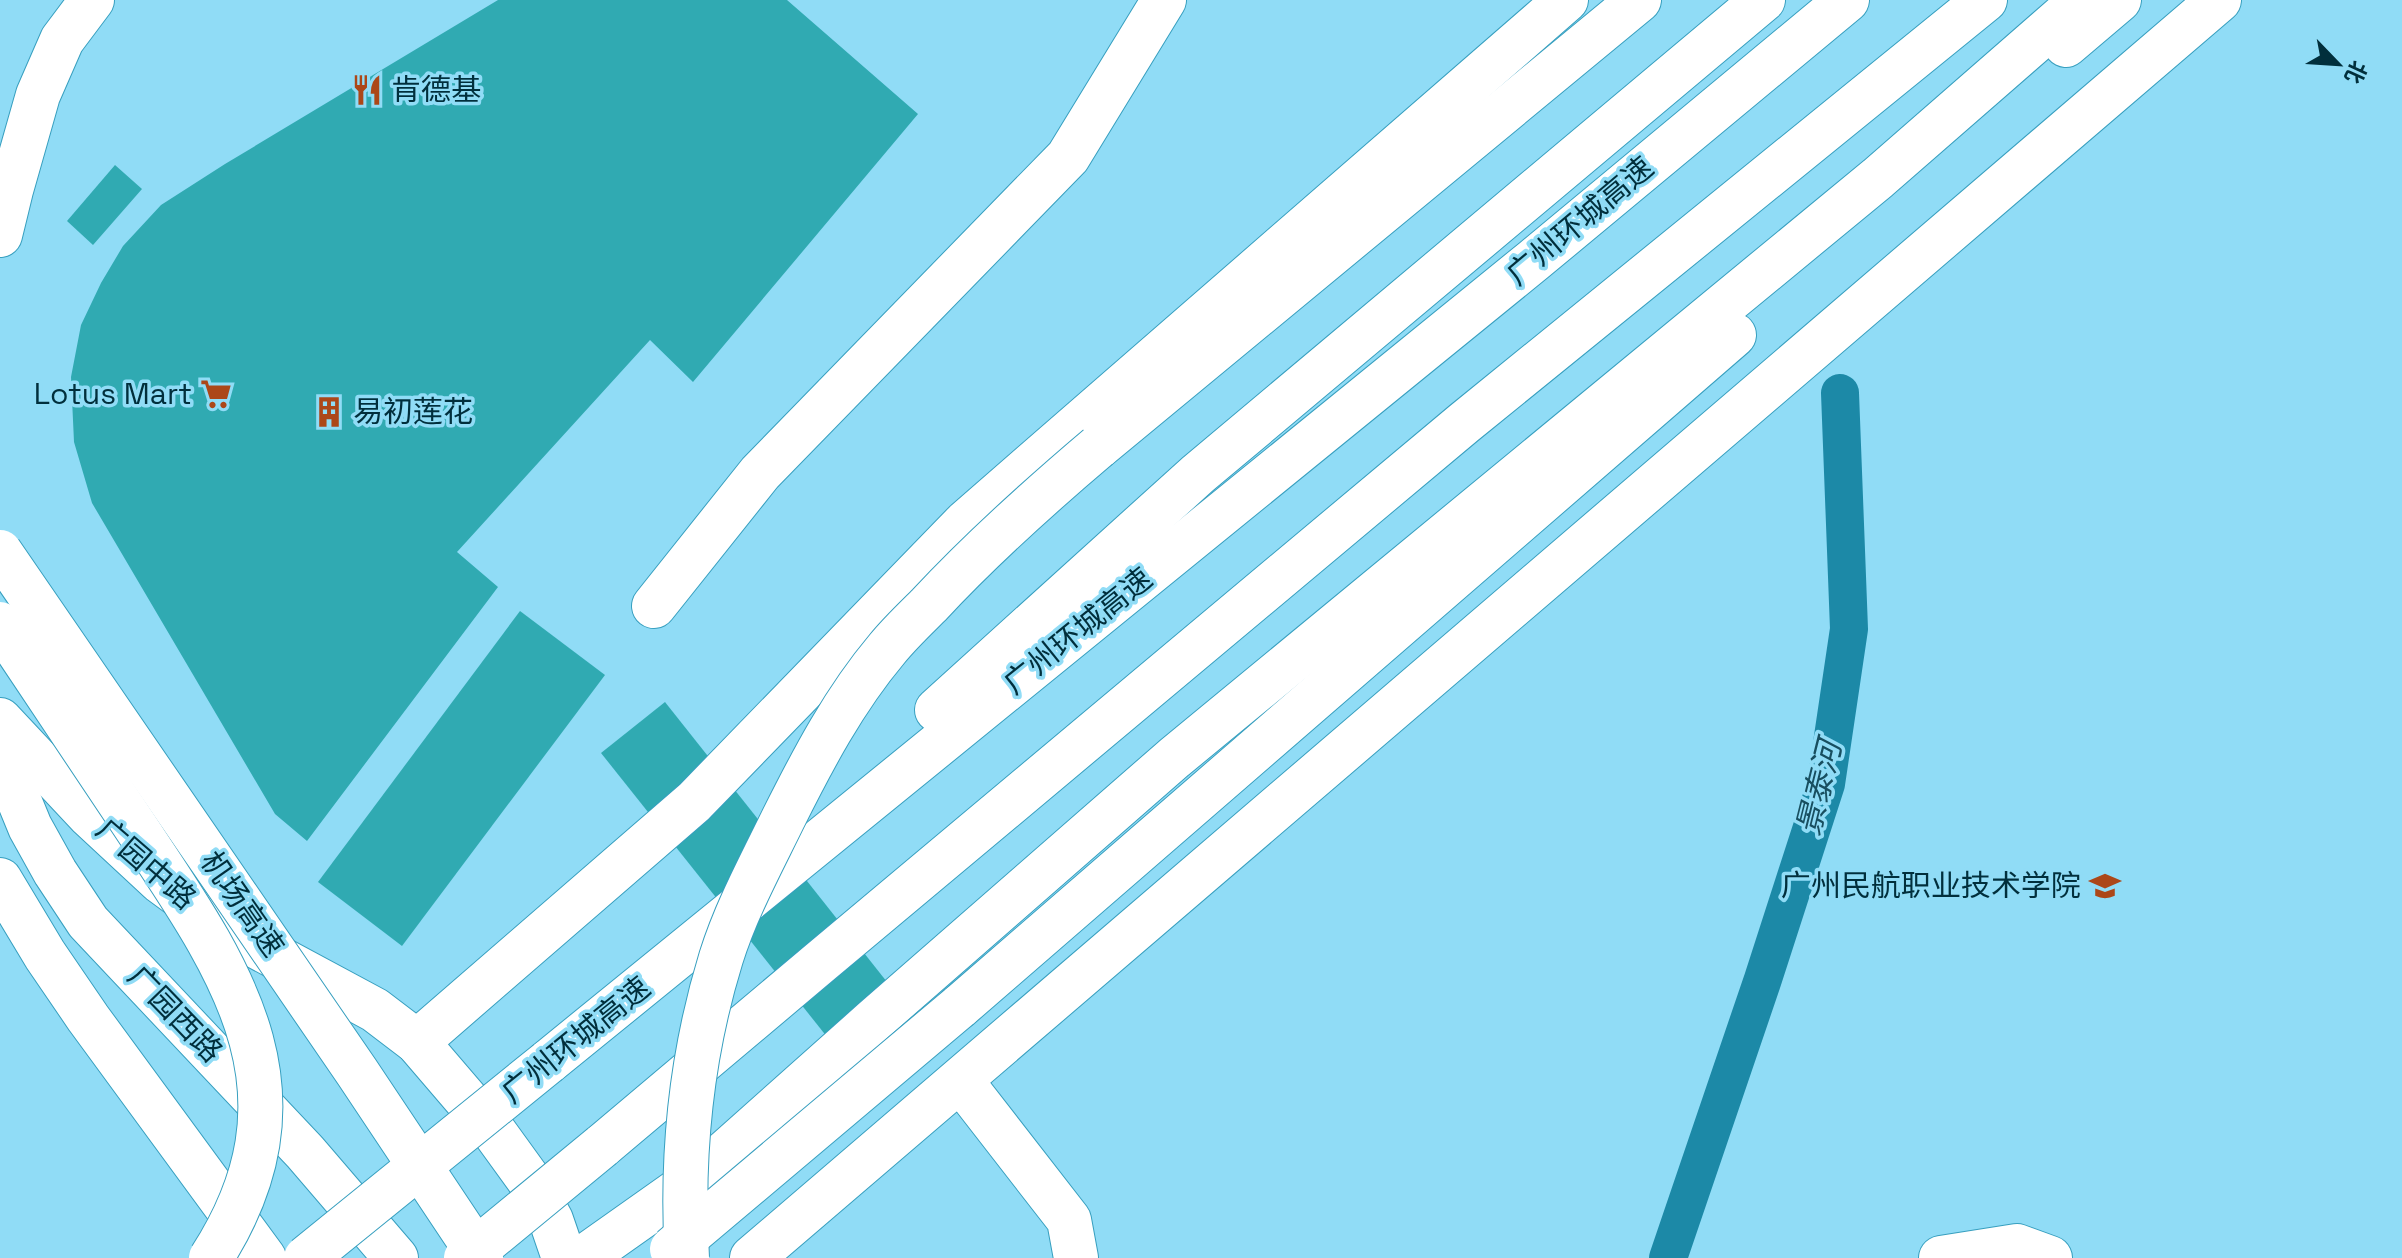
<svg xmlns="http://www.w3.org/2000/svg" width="2402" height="1258" viewBox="0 0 2402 1258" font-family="'Space Grotesk','Noto Sans SC',sans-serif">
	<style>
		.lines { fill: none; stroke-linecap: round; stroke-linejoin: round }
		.canal { stroke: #1c89a7; stroke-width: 38 }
		.building { fill: #30aab2 }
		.minor-casing { stroke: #379fbf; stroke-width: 46 }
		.secondary-casing { stroke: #379fbf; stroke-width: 46 }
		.primary-casing { stroke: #379fbf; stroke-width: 46 }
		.motorway-casing { stroke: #379fbf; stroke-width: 46 }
		.minor { stroke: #fff; stroke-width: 44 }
		.secondary { stroke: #fff; stroke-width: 44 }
		.primary { stroke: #fff; stroke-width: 44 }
		.motorway { stroke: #fff; stroke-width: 44 }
		.motorway-bridge-casing { stroke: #379fbf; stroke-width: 46; stroke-linecap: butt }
		.motorway-bridge { stroke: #fff; stroke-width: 44 }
		.labels { text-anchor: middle; stroke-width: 7; stroke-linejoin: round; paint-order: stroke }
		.poi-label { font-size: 30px; fill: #012f3c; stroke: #90dcf6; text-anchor: start }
		.street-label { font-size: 30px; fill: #012f3c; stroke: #90dcf6 }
		.water-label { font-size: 32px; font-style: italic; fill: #184f60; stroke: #90dcf6 }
	</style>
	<rect width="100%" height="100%" fill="#90dcf6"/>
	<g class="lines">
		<path class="canal" d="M1668 1258 1763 979 1826 784 1849 629 1840 393"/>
	</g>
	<g class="building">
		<path d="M498 0H787L918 114 693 382 650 340 457 552 498 587 307 841 275 814 92 503 74 442 71 377 81 325 101 283 123 246 161 205 225 164Z"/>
		<path d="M115 165 142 189 93 245 67 221Z"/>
		<path d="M520 611 605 675 402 946 318 882Z"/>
		<path d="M665 702 910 1011 847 1062 601 753Z"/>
	</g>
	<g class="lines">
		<defs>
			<g id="minor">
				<path d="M654 606 760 473 1068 157 1164 0"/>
				<path d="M961 1081 1069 1220 1076 1258"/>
				<path d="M1941 1258 2017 1246 2050 1258"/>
			</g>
			<path id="secondary" d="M752 1258 2219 0"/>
			<g id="primary">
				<path d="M0 235 11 190 38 95 62 40 92 0"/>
				<path d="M0 720 90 816 160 881 228 931 375 1010 417 1042 495 1133 529 1180 551 1220 564 1258"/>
				<path d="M0 741 12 783 30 827 55 872 88 922 305 1152 396 1258"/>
				<path d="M0 880 45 955 88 1018 264 1258"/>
			</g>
			<g id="motorway">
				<path d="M2066 45 2119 0"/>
				<path d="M1098 447 1639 0"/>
				<path d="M937 710 1198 474 1763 0"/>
				<path d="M959 1007 1734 335"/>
				<path d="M417 1042 694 802 966 522 1566 0"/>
				<path d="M548 1062 1534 260 1847 0"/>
				<path d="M602 1146 818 964 1464 423 1985 0"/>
				<path d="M583 1258 699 1176 874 1020 1174 758 1878 178 2082 0"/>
			</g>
		</defs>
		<use href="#minor" class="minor-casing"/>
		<use href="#secondary" class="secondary-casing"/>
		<use href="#primary" class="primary-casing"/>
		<use href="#motorway" class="motorway-casing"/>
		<use href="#minor" class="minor"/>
		<use href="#secondary" class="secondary"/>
		<use href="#primary" class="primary"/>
		<use href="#motorway" class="motorway"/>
		<defs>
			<g id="motorway-bridge">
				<path d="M0 552 357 1072 481 1258"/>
				<path d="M0 624C45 691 90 759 135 826 230 969 319 1090 211 1258"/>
				<path d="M672 1249 959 1007"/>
				<path d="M306 1258 548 1062"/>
				<path d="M466 1258 602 1146"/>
				<path d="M687 1258C681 1157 691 1055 721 958 736 910 761 864 783 819 813 759 844 700 887 649 900 633 915 619 929 605 982 548 1039 497 1098 447"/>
			</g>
		</defs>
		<use href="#motorway-bridge" class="motorway-bridge-casing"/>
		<use href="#motorway-bridge" class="motorway-bridge"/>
	</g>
	<defs>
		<symbol id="restaurant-bare" viewBox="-9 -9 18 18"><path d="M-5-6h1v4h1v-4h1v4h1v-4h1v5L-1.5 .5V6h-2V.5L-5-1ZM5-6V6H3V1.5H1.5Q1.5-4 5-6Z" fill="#ac4718" stroke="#90dcf6" stroke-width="2.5" paint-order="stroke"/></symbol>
		<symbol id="supermarket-bare" viewBox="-9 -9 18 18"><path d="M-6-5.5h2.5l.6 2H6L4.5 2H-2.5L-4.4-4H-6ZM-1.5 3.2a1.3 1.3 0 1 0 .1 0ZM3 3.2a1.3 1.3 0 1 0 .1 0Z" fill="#ac4718" stroke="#90dcf6" stroke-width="2.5" paint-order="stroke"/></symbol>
		<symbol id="building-bare" viewBox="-9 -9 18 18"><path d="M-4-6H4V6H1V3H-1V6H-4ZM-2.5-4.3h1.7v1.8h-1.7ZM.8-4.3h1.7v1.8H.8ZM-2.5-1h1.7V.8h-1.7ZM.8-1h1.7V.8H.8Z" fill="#ac4718" stroke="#90dcf6" stroke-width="2.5" paint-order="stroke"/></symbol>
		<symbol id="university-bare" viewBox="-9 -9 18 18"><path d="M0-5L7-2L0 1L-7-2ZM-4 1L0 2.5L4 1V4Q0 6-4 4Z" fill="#ac4718" stroke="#90dcf6" stroke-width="2.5" paint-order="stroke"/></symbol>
	</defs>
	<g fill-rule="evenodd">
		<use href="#restaurant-bare" x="345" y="68" width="44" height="44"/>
		<use href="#supermarket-bare" x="194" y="372" width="44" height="44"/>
		<use href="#building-bare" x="307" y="390" width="44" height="44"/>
		<use href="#university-bare" x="2083" y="864" width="44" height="44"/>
	</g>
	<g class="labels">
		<g class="poi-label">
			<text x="391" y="100">肯德基</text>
			<text x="192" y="404" text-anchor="end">Lotus Mart</text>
			<text x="353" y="422">易初莲花</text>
			<text x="2081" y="896" text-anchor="end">广州民航职业技术学院</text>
		</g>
		<g class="street-label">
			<text transform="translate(1580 221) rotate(-40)" y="10">广州环城高速</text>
			<text transform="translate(1078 631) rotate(-39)" y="10">广州环城高速</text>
			<text transform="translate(146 864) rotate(41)" y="10">广园中路</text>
			<text transform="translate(242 904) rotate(55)" y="10">机场高速</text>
			<text transform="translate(175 1014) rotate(46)" y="10">广园西路</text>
			<text transform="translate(576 1040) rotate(-39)" y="10">广州环城高速</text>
		</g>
		<g class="water-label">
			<text transform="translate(1819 788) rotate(-76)" y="11">景泰河</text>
		</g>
	</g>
	<g transform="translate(2338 64) rotate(115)" stroke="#90dcf6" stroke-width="6" paint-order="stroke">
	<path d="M0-6L14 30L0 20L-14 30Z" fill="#012f3c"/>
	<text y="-12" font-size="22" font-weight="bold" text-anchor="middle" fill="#012f3c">北</text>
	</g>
</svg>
